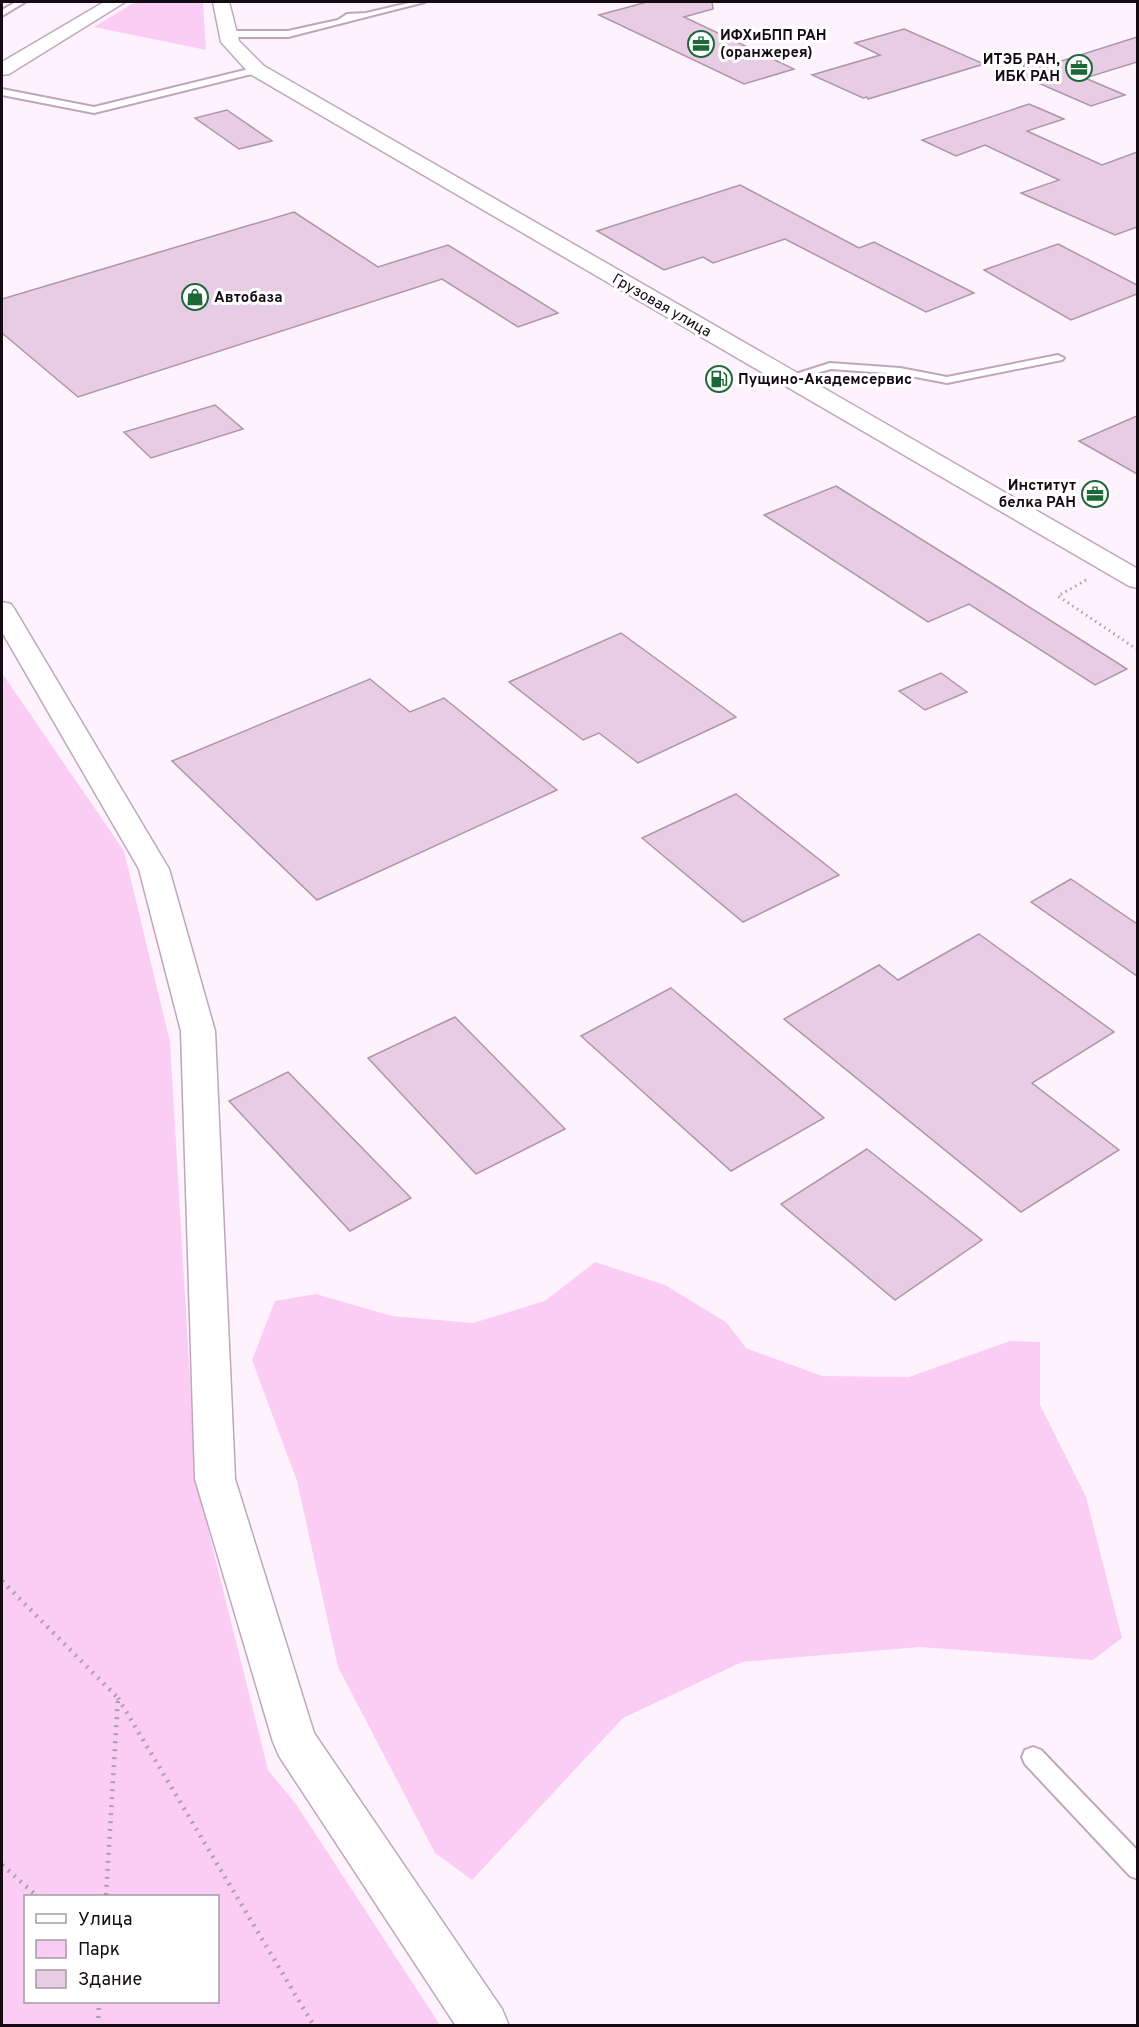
<svg xmlns="http://www.w3.org/2000/svg" width="1139" height="2027" viewBox="0 0 1139 2027" font-family="Overpass,sans-serif">
	<style>
		.green { fill: #fbcdf5; fill-rule: evenodd }
		.building { fill: #e7cce3; stroke: #af95ab; stroke-width: 1.5 }
		.lines { fill: none; stroke-linecap: round; stroke-linejoin: round }
		.service-casing { stroke: #c0a6bc; stroke-width: 4 }
		.tertiary-casing { stroke: #c0a6bc; stroke-width: 3 }
		.path-far1 { stroke: #aba1aa; stroke-width: 3; stroke-dasharray: 1.5 4; stroke-linecap: butt }
		.path { stroke: #aba1aa; stroke-width: 4.5; stroke-dasharray: 2 6; stroke-linecap: butt }
		.service { fill: #fff; fill-rule: evenodd }
		.tertiary { fill: #fff; fill-rule: evenodd }
		.labels { text-anchor: middle; stroke-width: 6; stroke-linejoin: round; paint-order: stroke }
		.far-poi-label { font-size: 15px; font-weight: bold; fill: #140b13; stroke: #fff; text-anchor: start }
		.far-street-label { font-size: 15px; fill: #140b13; stroke: #fff }
	</style>
	<rect width="100%" height="100%" fill="#fef3fd"/>
	<g class="green">
		<path d="M135 2H203L206 50 94 27Z"/>
		<path d="M2 673 124 851 170 1042 196 1481 268 1770 296 1804 440 2025H2ZM26 1896H218V2002H26Z"/>
		<path d="M595 1262 665 1285 726 1322 746 1348 822 1376 909 1377 1010 1341 1040 1342V1405L1086 1497 1122 1638 1093 1660 920 1647 742 1662 623 1718 472 1880 435 1853 338 1667 297 1481 252 1360 275 1301 316 1294 392 1316 473 1323 545 1301Z"/>
	</g>
	<g class="building">
		<path d="M647 2H712L713 9 684 17 794 69 744 84 599 15Z"/>
		<path d="M904 29 984 64 868 99 867 97 863 98 812 75 880 55 855 43Z"/>
		<path d="M1137 37V62L1085 78 1125 95 1091 106 1020 75 1029 54 1052 64Z"/>
		<path d="M1029 104 1064 119 1027 131 1102 165 1137 152V227L1115 235 1021 193 1059 180 985 145 956 156 922 140Z"/>
		<path d="M227 110 272 141 239 149 195 118Z"/>
		<path d="M740 185 859 248 874 242 974 293 926 312 785 239 713 263 703 257 664 270 597 231Z"/>
		<path d="M294 212 378 267 448 245 558 313 518 327 442 279 78 397 2 333V299Z"/>
		<path d="M1058 244 1137 285V294L1071 320 984 270Z"/>
		<path d="M215 405 243 429 151 458 124 432Z"/>
		<path d="M1137 416V474L1079 441Z"/>
		<path d="M836 486 1001 589 1127 669 1095 685 969 604 928 622 764 515Z"/>
		<path d="M621 633 736 717 638 763 599 733 583 740 509 682Z"/>
		<path d="M941 673 967 692 925 710 899 691Z"/>
		<path d="M370 679 410 712 444 698 557 790 317 900 172 761Z"/>
		<path d="M736 794 839 875 743 922 642 838Z"/>
		<path d="M1071 879 1137 924V976L1031 902Z"/>
		<path d="M979 934 1114 1032 1032 1083 1119 1150 1021 1212 784 1019 879 965 898 980Z"/>
		<path d="M671 988 824 1118 731 1171 581 1036Z"/>
		<path d="M455 1017 565 1129 476 1174 368 1058Z"/>
		<path d="M288 1072 411 1198 350 1231 229 1101Z"/>
		<path d="M867 1149 982 1240 895 1300 781 1204Z"/>
	</g>
	<g class="lines">
		<defs>
			<g id="service">
				<path d="M16 2H25L2 16V10Z"/>
				<path d="M413 2H425L288 37H228L224 34 228 31H288L338 20 347 14 366 13Z"/>
				<path d="M257 67 262 70 260 72 94 113 2 95V89L94 107Z"/>
				<path d="M1058 355 1064 358 1062 360 947 383 900 374 831 369 789 381 783 378 830 363 900 368 947 377Z"/>
				<path d="M1033 1747 1041 1750 1138 1851V1879L1130 1876 1025 1764 1022 1757 1025 1750Z"/>
			</g>
			<g id="tertiary">
				<path d="M104 2H125L9 74 2 75V62Z"/>
				<path d="M213 2H229L239 41 264 66 1138 569V588L1129 586 250 74 221 42Z"/>
				<path d="M2 602 11 604 15 610 169 869 215 1031 235 1479 314 1733 502 2009 509 2026H456L279 1756 273 1742 195 1479 181 1031 139 869 2 632Z"/>
			</g>
		</defs>
		<use href="#service" class="service-casing"/>
		<use href="#tertiary" class="tertiary-casing"/>
		<path class="path-far1" d="M1086 580 1058 596 1138 650"/>
		<g class="path">
			<path d="M2 1581 118 1698 106 1896"/>
			<path d="M118 1698 314 2026"/>
			<path d="M2 1865 37 1896"/>
			<path d="M98 2026 99 2002"/>
		</g>
		<use href="#service" class="service"/>
		<use href="#tertiary" class="tertiary"/>
	</g>
	<defs>
		<symbol id="office-ring" viewBox="-11 -11 22 22"><circle r="9.5" fill="#fff" stroke="#1c6836" stroke-width="1.5"/><path d="M-6-3h4V-5.5h4V-3h4V5H-6ZM-1-4.5V-3h2v-1.5ZM-6 0V1H6V0Z" fill="#1c6836"/></symbol>
		<symbol id="shop-ring" viewBox="-11 -11 22 22"><circle r="9.5" fill="#fff" stroke="#1c6836" stroke-width="1.5"/><path d="M-5-2.5h2.3a2.7 3.5 0 0 1 5.4 0H5L5.5 6h-11ZM-1.5-2.5h3a1.5 2.3 0 0 0-3 0Z" fill="#1c6836"/></symbol>
		<symbol id="fuel-ring" viewBox="-11 -11 22 22"><circle r="9.5" fill="#fff" stroke="#1c6836" stroke-width="1.5"/><path d="M-5.5-6h7V0h2V4h1.3V-2.5L3-4.5l.8-.8L6-3V5H2.5V1h-1V6h-7ZM-4.2-4.7v3.2H.2V-4.7Z" fill="#1c6836"/></symbol>
	</defs>
	<g fill-rule="evenodd">
		<use href="#office-ring" x="686" y="29" width="30" height="30"/>
		<use href="#office-ring" x="1064" y="53" width="30" height="30"/>
		<use href="#shop-ring" x="180" y="282" width="30" height="30"/>
		<use href="#fuel-ring" x="704" y="364" width="30" height="30"/>
		<use href="#office-ring" x="1080" y="479" width="30" height="30"/>
	</g>
	<g class="labels">
		<g class="far-poi-label">
			<text x="720" y="40">ИФХиБПП РАН<tspan x="720" dy="17">(оранжерея)</tspan></text>
			<text x="1060" y="64" text-anchor="end">ИТЭБ РАН,<tspan x="1060" dy="17">ИБК РАН</tspan></text>
			<text x="214" y="302">Автобаза</text>
			<text x="738" y="384">Пущино-Академсервис</text>
			<text x="1076" y="490" text-anchor="end">Институт<tspan x="1076" dy="17">белка РАН</tspan></text>
		</g>
		<g class="far-street-label">
			<text transform="translate(662 305) rotate(30)" y="5">Грузовая улица</text>
		</g>
	</g>
	<rect width="1139" height="2027" fill="none" stroke="#140b13" stroke-width="6"/>
	<rect x="24" y="1895" width="195" height="108" fill="#ffffff" stroke="#a19da1" stroke-width="1.5"/>
	<rect x="36" y="1914" width="30" height="9" fill="#ffffff" stroke="#a19da1" stroke-width="1.5"/>
	<text x="78" y="1925" font-size="18" fill="#140b13">Улица</text>
	<rect x="36" y="1940" width="30" height="18" fill="#fbcdf5" stroke="#a19da1" stroke-width="1.5"/>
	<text x="78" y="1955" font-size="18" fill="#140b13">Парк</text>
	<rect x="36" y="1970" width="30" height="18" fill="#e7cce3" stroke="#a19da1" stroke-width="1.5"/>
	<text x="78" y="1985" font-size="18" fill="#140b13">Здание</text>
</svg>
